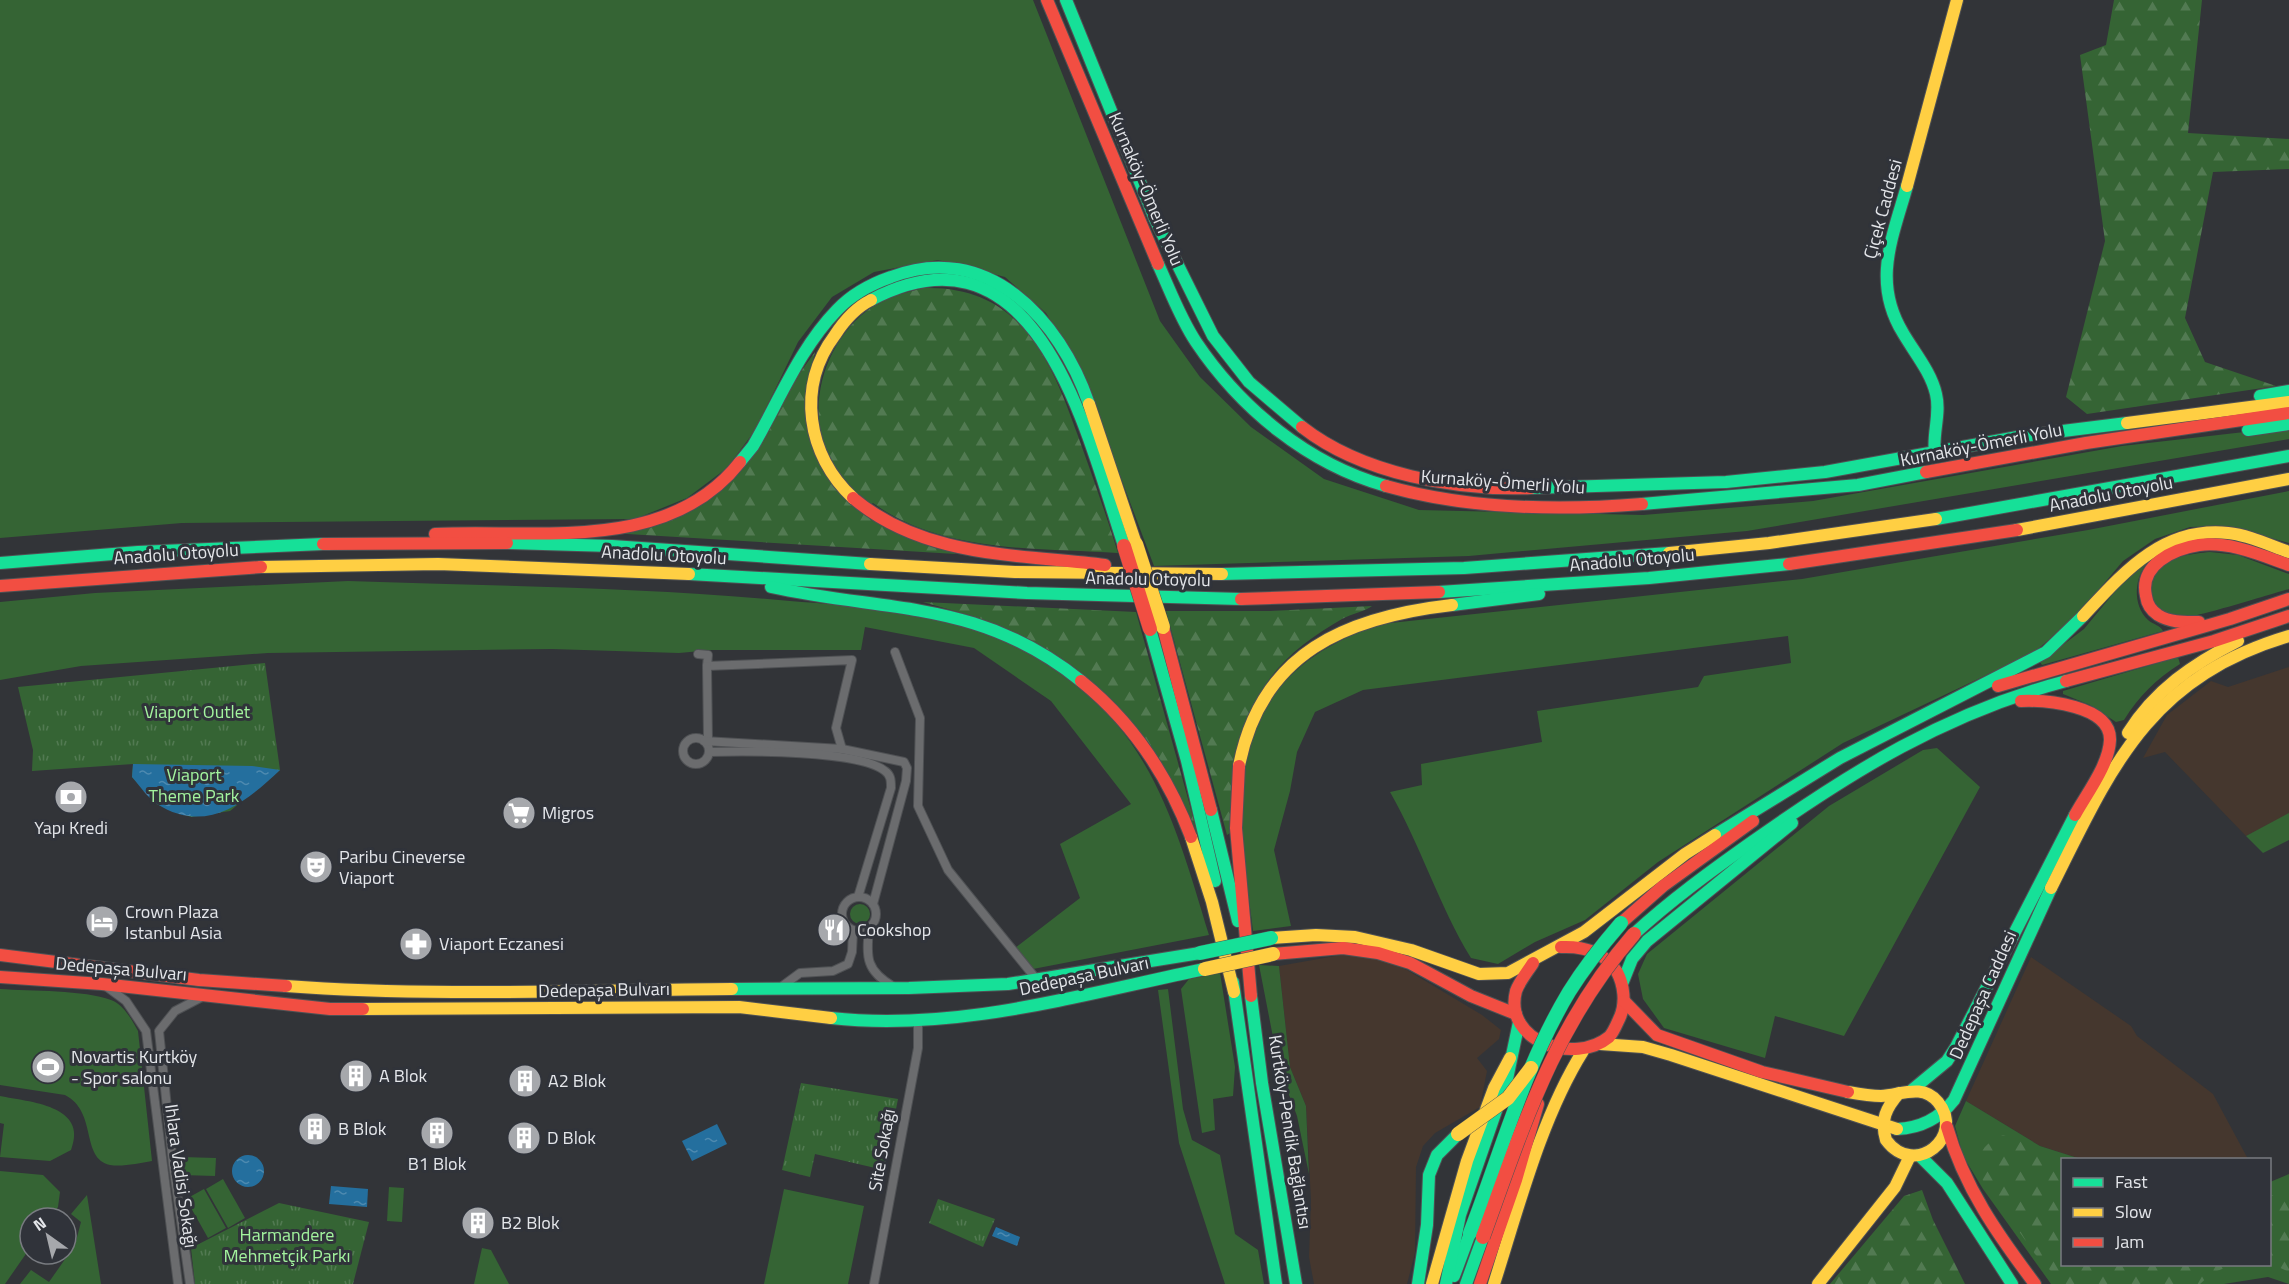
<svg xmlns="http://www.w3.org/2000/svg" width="2289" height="1284" viewBox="0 0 2289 1284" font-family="'Titillium Web',sans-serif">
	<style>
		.commercial { fill: #45372e }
		.green { fill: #356434 }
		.forest { fill: url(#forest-firs) }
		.park { fill: url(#park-tufts) }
		.water { fill: url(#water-ripples) }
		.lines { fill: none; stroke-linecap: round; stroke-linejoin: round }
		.street-casing { stroke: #4f5154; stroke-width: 10 }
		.fast-casing { stroke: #4f5154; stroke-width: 14 }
		.slow-casing { stroke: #4f5154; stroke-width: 14 }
		.jam-casing { stroke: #4f5154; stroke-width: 14 }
		.street { stroke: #6b6c6e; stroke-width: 8 }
		.fast { stroke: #16e098; stroke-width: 12 }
		.slow { stroke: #ffcf43; stroke-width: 12 }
		.jam { stroke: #f24e42; stroke-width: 12 }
		.fast-bridge-casing { stroke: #4f5154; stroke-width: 15; stroke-linecap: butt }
		.slow-bridge-casing { stroke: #4f5154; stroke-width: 15; stroke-linecap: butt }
		.jam-bridge-casing { stroke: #4f5154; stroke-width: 15; stroke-linecap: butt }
		.fast-bridge { stroke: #16e098; stroke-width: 14 }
		.slow-bridge { stroke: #ffcf43; stroke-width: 14 }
		.jam-bridge { stroke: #f24e42; stroke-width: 14 }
		.labels { text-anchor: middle; stroke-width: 6; stroke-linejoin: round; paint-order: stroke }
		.street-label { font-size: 18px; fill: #e4e6ea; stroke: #30333a }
		.park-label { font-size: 18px; fill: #a3f49e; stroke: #30333a }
		.poi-label { font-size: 18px; fill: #e4e6ea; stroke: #30333a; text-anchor: start }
	</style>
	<defs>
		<pattern id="forest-firs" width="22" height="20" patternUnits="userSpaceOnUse" patternTransform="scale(1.5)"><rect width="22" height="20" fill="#356434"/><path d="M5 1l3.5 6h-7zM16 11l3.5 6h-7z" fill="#527a52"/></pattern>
		<pattern id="park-tufts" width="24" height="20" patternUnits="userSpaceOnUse" patternTransform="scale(1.5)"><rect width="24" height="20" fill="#356434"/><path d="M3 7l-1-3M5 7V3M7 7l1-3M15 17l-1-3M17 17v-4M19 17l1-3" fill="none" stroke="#527a52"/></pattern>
		<pattern id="water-ripples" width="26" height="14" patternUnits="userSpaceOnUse" patternTransform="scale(1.5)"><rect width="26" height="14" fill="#246f9e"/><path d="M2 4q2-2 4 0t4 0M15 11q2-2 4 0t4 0" fill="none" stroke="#4e8ab0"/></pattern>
	</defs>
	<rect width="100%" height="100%" fill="#323438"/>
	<g class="commercial">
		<path d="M2289 667V814L2246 836 2165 752 2143 758 2167 715 2211 681 2228 687Z"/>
		<path d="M1341 955 1375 957 1407 970 1482 1015 1501 1030 1499 1039 1477 1058 1487 1071 1480 1107 1435 1133 1423 1146 1416 1167 1415 1253 1407 1284H1314L1309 1257 1311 1200 1306 1106 1290 1067 1279 966Z"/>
		<path d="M2031 957 2131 1026 2137 1036 2213 1094 2248 1159H2081L2040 1146 1966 1101Z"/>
	</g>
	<g class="green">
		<path d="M0 0H1033L1160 321 1200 377 1251 427 1324 479 1419 510 1643 515 1813 501 2122 446 2289 427V439L1747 531 1469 556 1154 566 1081 372 1046 313 1005 277 938 260 874 272 832 297 798 342 756 429 727 468 687 498 635 519 182 523 0 538Z"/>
		<path d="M2289 491V543L2227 526 2190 527 2155 539 2123 561 2074 619 2033 653 1843 743 1658 862 1585 920 1535 942 1498 964 1471 958C1439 906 1421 846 1390 792L1422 785 1421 764 1542 742 1537 711 1698 687 1704 676 1791 663 1788 636 1363 690 1315 712 1297 752 1290 791 1274 850 1291 926 1253 931C1249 895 1242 858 1241 822 1238 717 1283 657 1381 624L1802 579 2088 530Z"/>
		<path d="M2210 552 2238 555 2289 574V589C2270 594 2190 620 2177 618 2150 614 2141 585 2162 567 2174 555 2193 554 2210 552Z"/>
		<path d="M2149 561C2134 576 2132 605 2148 620 2154 625 2160 625 2163 631L2042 665 2040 662 2084 629 2131 572Z"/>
		<path d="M348 581C495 586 643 587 790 601 853 606 919 608 980 629 1011 640 1054 663 1079 685 1158 753 1180 840 1209 935L1033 969 1015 948 1080 898 1060 844 1131 804 1051 701 974 648 865 627 861 650H712L679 653 552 649 268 653 81 666 0 680V602L95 593Z"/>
		<path d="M2178 657 2180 664C2156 679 2139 696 2124 720L2116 722 2090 705 2063 694V691Z"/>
		<path d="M1937 748 1980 787 1844 1036 1775 1016 1765 1058 1664 1028 1643 999 1638 974 1647 954 1829 806 1923 750Z"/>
		<path d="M2289 813V840L2263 853 2246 836Z"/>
		<circle cx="860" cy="914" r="10"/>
		<path d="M1259 965 1279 966 1290 1067 1306 1106 1309 1174 1297 1116 1279 1068Z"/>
		<path d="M1220 973 1235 1067 1233 1096 1213 1099 1215 1130 1202 1133 1181 989 1189 979Z"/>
		<path d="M0 989C30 991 85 990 111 1000 124 1005 132 1020 138 1031L152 1161C139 1163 123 1167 110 1165 80 1158 98 1112 65 1095L0 1085Z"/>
		<path d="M1168 989 1183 1109 1192 1140 1220 1155 1235 1234 1258 1250 1264 1284H1225L1179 1143 1158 990Z"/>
		<path d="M0 1096C29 1102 89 1105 71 1150L50 1161 0 1157 4 1124 0 1123Z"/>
		<path d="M1966 1101 2040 1146 2081 1159 2062 1160V1264H2270V1182L2289 1174V1284L2268 1277 2224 1284H2051L1983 1189 1963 1156 1955 1126Z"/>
		<path d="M182 1157 216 1158 215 1176 181 1175Z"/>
		<path d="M0 1171 43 1175 60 1192 58 1207 51 1218H30V1248L5 1284H0Z"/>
		<path d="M223 1179 245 1218 228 1228 206 1189Z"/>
		<path d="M389 1187 404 1188 402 1222 387 1221Z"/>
		<path d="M204 1189 226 1228 208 1238 186 1199Z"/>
		<path d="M784 1189 864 1206 848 1284H764Z"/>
		<path d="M87 1195 101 1284H20L31 1270 49 1282 75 1245 81 1222 71 1214Z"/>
		<path d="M482 1248 491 1250 509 1284H474Z"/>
	</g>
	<g class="forest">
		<path d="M2114 0H2202L2188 133 2289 139V169L2213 172 2185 318 2205 362 2276 386 2087 414 2066 397 2105 241 2080 55 2106 45Z"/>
		<path d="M923 288C1020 285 1050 358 1078 436 1092 475 1106 514 1118 553 1038 548 941 553 873 503L870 505C860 495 846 485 838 473 800 420 821 342 872 307 887 296 906 293 923 288Z"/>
		<path d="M815 352 806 392 835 488 956 554 611 533 707 501Z"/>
		<path d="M923 602 1136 612 1202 849 1118 708 972 616Z"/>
		<path d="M1372 606C1366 611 1351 614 1342 619 1312 636 1282 658 1264 687L1230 833 1227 835 1166 611H1270Z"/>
		<path d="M2003 1135 2069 1159 2062 1160V1264L2232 1265 2212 1273 2200 1284H2063L2035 1254 1979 1175C1976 1154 1984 1143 2003 1135Z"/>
		<path d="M2289 1189V1272L2270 1263V1196Z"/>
		<path d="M1922 1190 1933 1220 1965 1284H1830L1904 1196Z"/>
	</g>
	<g class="park">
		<path d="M265 663 280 770 230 811 191 817 156 804 132 777 133 764 32 771 33 750 18 687Z"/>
		<path d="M801 1083 898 1099 884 1170 815 1154 810 1177 782 1170Z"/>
		<path d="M938 1199 995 1219 983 1247 929 1223Z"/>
		<path d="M279 1203 369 1222 353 1284H195L191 1248Z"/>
	</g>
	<g class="water">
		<path d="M133 764 252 766 280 770C245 803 206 835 157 804 148 798 140 786 132 777Z"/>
		<path d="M717 1124 727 1144 692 1161 682 1141Z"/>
		<circle cx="248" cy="1171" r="16"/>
		<path d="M331 1186 368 1189 367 1207 329 1204Z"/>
		<path d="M996 1227 1020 1237 1017 1246 992 1236Z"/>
	</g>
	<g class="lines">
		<defs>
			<g id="street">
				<path d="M895 652 920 718 918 806 948 870 1037 980"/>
				<path d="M698 654 708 655 707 666 852 660 836 728 842 749"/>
				<path d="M707 666 708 740"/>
				<circle cx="696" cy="751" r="13"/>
				<path d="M704 741 842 749 904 762 907 768 906 781 873 904"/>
				<path d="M709 752C744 751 860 750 885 771 891 775 891 781 891 788L858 897"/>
				<circle cx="859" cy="914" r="17"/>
				<path d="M869 928C866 958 866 971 894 987"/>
				<path d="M107 987 126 1001 146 1031 178 1284"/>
				<path d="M781 987 800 973 833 971 848 964 852 952 853 931"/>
				<path d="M190 1284 173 1165 159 1031 175 1011 202 997"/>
				<path d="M874 1284 918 1048V1022"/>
			</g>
			<g id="fast">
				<path d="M1066 0 1155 219 1213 336 1249 382 1302 427"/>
				<path d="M1907 186C1892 239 1872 282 1903 333 1914 352 1931 372 1936 394 1941 414 1932 434 1935 454"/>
				<path d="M1158 264C1170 290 1180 318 1196 342 1241 409 1308 464 1386 486"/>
				<path d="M871 300C1038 212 1087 434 1124 546"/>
				<path d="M2260 396 2289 391"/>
				<path d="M2248 430 2289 424"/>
				<path d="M740 462 753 446C779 401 800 348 837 310 852 294 871 284 891 277 987 240 1060 319 1089 404"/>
				<path d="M1531 488 1726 482 1825 472 2023 436 2127 423"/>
				<path d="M1642 504 1858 485 1926 472"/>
				<path d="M1936 519 2289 456"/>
				<path d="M507 543 612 546 870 564"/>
				<path d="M0 563 138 552 323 544"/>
				<path d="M689 574 1027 593 1241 599"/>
				<path d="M1222 574 1464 568 1669 553"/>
				<path d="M771 587C889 613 979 599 1081 681"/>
				<path d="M1439 592 1649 578 1789 564"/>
				<path d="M1452 605 1539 594"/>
				<path d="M1150 629 1187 761 1215 881"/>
				<path d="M1211 810 1238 921"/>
				<path d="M1715 835 1840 758 2046 652 2083 616"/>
				<path d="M1634 934C1671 900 1711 871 1752 842 1852 771 1946 713 2066 681"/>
				<path d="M1233 982 1276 1284"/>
				<path d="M1622 984 1632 959 1647 941 1792 823"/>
				<path d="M732 989 909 988 1008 984 1200 953"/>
				<path d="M1251 996 1262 1083 1296 1284"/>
				<path d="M831 1018C958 1032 1082 994 1205 969"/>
				<path d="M1912 1090 1947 1061 1956 1047 2075 815"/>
				<path d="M1897 1129C1921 1128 1939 1119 1954 1100L2051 888"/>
				<path d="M1919 1155 1947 1183 2012 1284"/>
				<path d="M1454 1276 1470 1233"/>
				<path d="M1418 1284 1427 1225 1429 1175 1437 1155 1458 1134"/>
				<path d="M1446 1284 1460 1215 1507 1079 1519 1022"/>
				<path d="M1466 1284 1483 1237"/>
			</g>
			<g id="slow">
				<path d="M1907 186 1957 0"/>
				<path d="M1089 404 1136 544"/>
				<path d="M2127 423 2289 402"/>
				<path d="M853 498C807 455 796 387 835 335 844 321 857 307 871 300"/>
				<path d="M2017 530 2289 479"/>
				<path d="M1669 553 1769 543 1936 519"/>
				<path d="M870 564 1015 572 1222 574"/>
				<path d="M261 567 438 564 689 574"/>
				<path d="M2083 616C2123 573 2163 526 2228 533 2249 535 2269 545 2289 552"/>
				<path d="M2128 733C2155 690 2193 664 2238 641"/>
				<path d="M1239 766C1261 652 1347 617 1452 605"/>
				<path d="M1191 837 1212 902 1234 992"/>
				<path d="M2051 888C2112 766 2148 678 2289 636"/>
				<path d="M1271 938 1316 935 1355 937 1411 950 1479 974 1508 973 1584 932 1685 854 1715 835"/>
				<path d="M286 986C434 997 584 990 732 989"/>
				<path d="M363 1009 739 1007 831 1018"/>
				<path d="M1600 1044 1643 1047 1671 1055 1897 1129"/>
				<path d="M1848 1092C1859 1094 1870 1096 1881 1096 1901 1095 1922 1083 1938 1102 1966 1136 1915 1179 1886 1140 1880 1120 1886 1108 1899 1093"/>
				<path d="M1432 1284 1467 1161 1494 1088 1510 1058"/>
				<path d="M1494 1284C1518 1209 1541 1118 1583 1051"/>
				<path d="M1818 1284 1895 1187 1910 1156"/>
			</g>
			<g id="jam">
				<path d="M1047 0 1158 264"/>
				<path d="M1302 427C1362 474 1457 491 1531 488"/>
				<path d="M1926 472 2086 443 2289 413"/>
				<path d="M1386 486C1467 509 1558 511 1642 504"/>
				<path d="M853 498C924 558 1018 554 1105 565"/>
				<path d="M435 534C538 529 668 554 740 462"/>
				<path d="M323 544 507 543"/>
				<path d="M1789 564 2017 530"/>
				<path d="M0 586 261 567"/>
				<path d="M1241 599 1439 592"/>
				<path d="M2199 622C2185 622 2171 623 2158 615 2152 611 2147 604 2146 596 2139 565 2173 549 2199 545 2229 541 2261 555 2289 565"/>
				<path d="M1163 627 1211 810"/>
				<path d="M1081 681C1132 722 1168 776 1191 837"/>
				<path d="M2066 681 2214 641 2289 616"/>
				<path d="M1998 686 2230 619 2289 599"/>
				<path d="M2021 701C2045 700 2111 705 2110 740 2109 765 2087 793 2075 815"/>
				<path d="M1239 766 1236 828 1251 996"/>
				<path d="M1621 923 1663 886 1753 821"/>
				<path d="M1273 954 1343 948 1378 953 1410 963 1471 996 1516 1014"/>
				<path d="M0 955 199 980 286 986"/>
				<path d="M1533 963C1528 971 1519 982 1516 991 1503 1042 1575 1065 1609 1037 1614 1032 1617 1023 1620 1017 1626 1003 1624 985 1617 972 1605 952 1583 946 1561 947"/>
				<path d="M0 977 102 984 330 1009H363"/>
				<path d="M1624 1001 1657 1035 1762 1072 1848 1092"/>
				<path d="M1947 1127C1964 1187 1998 1235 2035 1284"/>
				<path d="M1480 1284 1516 1180 1538 1104"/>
			</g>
		</defs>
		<use href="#street" class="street-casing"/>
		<use href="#fast" class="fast-casing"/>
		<use href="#slow" class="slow-casing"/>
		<use href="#jam" class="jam-casing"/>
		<use href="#street" class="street"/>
		<use href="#fast" class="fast"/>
		<use href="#slow" class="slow"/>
		<use href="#jam" class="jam"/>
		<defs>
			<g id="fast-bridge">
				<path d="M1200 953 1271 938"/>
				<path d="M1470 1233C1501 1153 1524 1067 1569 992 1584 968 1602 945 1621 923"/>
			</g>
			<g id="slow-bridge">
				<path d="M1136 544 1163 627"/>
				<path d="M1205 969 1273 954"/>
				<path d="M1458 1134 1508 1098 1531 1068"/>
			</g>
			<g id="jam-bridge">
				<path d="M1124 546 1150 629"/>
				<path d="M1483 1237C1524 1124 1554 1026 1634 934"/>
			</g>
		</defs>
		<use href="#fast-bridge" class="fast-bridge-casing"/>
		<use href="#slow-bridge" class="slow-bridge-casing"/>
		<use href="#jam-bridge" class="jam-bridge-casing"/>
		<use href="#fast-bridge" class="fast-bridge"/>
		<use href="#slow-bridge" class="slow-bridge"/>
		<use href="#jam-bridge" class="jam-bridge"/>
	</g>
	<defs>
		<symbol id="bank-disc" viewBox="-11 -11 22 22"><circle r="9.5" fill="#a6a8ac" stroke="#30333a"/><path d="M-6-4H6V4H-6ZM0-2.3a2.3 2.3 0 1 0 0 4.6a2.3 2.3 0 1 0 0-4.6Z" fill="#fff"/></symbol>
		<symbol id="supermarket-disc" viewBox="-11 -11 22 22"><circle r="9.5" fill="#a6a8ac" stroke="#30333a"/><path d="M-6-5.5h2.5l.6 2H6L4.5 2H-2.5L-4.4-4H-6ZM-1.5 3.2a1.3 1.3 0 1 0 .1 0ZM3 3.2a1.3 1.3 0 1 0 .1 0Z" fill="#fff"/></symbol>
		<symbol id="theatre-disc" viewBox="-11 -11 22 22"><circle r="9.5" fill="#a6a8ac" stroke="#30333a"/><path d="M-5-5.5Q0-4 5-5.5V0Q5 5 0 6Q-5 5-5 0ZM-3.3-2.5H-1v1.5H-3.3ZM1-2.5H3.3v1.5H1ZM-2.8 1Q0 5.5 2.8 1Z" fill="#fff"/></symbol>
		<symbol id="hotel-disc" viewBox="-11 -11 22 22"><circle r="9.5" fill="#a6a8ac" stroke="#30333a"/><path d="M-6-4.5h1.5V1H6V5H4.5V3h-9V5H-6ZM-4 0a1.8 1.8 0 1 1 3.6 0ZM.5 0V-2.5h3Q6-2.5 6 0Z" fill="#fff"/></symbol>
		<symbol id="restaurant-disc" viewBox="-11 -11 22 22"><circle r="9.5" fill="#a6a8ac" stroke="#30333a"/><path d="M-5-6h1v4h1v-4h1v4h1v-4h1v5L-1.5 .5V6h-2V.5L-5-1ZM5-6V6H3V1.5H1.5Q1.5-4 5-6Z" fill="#fff"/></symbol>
		<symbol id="pharmacy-disc" viewBox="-11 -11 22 22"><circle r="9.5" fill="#a6a8ac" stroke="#30333a"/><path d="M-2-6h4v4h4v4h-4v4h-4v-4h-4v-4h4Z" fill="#fff"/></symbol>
		<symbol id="stadium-disc" viewBox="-11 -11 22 22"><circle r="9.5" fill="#a6a8ac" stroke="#30333a"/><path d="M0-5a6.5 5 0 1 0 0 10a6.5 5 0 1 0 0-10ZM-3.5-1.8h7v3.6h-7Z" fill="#fff"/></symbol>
		<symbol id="building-disc" viewBox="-11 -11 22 22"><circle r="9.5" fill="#a6a8ac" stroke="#30333a"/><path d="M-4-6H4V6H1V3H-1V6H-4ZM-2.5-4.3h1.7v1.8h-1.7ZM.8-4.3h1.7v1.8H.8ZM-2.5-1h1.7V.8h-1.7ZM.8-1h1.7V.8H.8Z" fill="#fff"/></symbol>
	</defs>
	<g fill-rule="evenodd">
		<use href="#bank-disc" x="52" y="778" width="38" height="38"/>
		<use href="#supermarket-disc" x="500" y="794" width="38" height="38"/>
		<use href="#theatre-disc" x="297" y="848" width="38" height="38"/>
		<use href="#hotel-disc" x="83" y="903" width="38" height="38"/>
		<use href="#restaurant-disc" x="815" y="911" width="38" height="38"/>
		<use href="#pharmacy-disc" x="397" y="925" width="38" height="38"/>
		<use href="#stadium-disc" x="29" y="1048" width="38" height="38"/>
		<use href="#building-disc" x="337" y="1057" width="38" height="38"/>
		<use href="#building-disc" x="506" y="1062" width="38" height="38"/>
		<use href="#building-disc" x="296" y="1110" width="38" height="38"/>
		<use href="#building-disc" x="418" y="1114" width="38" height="38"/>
		<use href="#building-disc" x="505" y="1119" width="38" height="38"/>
		<use href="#building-disc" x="459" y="1204" width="38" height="38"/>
	</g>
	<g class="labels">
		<g class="street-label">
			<text transform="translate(1146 189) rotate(67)" y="6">Kurnaköy-Ömerli Yolu</text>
			<text transform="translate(1883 209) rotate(-75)" y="6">Çiçek Caddesi</text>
			<text transform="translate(1981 445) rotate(-11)" y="6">Kurnaköy-Ömerli Yolu</text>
			<text transform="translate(1503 482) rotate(4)" y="6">Kurnaköy-Ömerli Yolu</text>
			<text transform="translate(2111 494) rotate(-11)" y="6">Anadolu Otoyolu</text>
			<text transform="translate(176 554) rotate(-4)" y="6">Anadolu Otoyolu</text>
			<text transform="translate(664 555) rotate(3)" y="6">Anadolu Otoyolu</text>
			<text transform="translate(1632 560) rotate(-5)" y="6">Anadolu Otoyolu</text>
			<text transform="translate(1148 579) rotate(1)" y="6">Anadolu Otoyolu</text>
			<text transform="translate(121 969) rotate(5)" y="6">Dedepaşa Bulvarı</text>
			<text transform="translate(1084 976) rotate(-12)" y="6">Dedepaşa Bulvarı</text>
			<text transform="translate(604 990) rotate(-1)" y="6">Dedepaşa Bulvarı</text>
			<text transform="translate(1983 995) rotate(-66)" y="6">Dedepaşa Caddesi</text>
			<text transform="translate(1290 1132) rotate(81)" y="6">Kurtköy-Pendik Bağlantısı</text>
			<text transform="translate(882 1150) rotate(-80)" y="6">Site Sokağı</text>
			<text transform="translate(181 1176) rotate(82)" y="6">Ihlara Vadisi Sokağı</text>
		</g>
		<g class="park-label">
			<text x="197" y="718">Viaport Outlet</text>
			<text x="194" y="781">Viaport<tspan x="194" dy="21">Theme Park</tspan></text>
			<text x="287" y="1241">Harmandere<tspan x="287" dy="21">Mehmetçik Parkı</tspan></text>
		</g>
		<g class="poi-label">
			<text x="542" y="819">Migros</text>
			<text x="71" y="834" text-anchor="middle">Yapı Kredi</text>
			<text x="339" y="863">Paribu Cineverse<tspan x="339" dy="21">Viaport</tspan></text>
			<text x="125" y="918">Crown Plaza<tspan x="125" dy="21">Istanbul Asia</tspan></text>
			<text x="857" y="936">Cookshop</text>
			<text x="439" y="950">Viaport Eczanesi</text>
			<text x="71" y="1063">Novartis Kurtköy<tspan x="71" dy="21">- Spor salonu</tspan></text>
			<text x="379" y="1082">A Blok</text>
			<text x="548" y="1087">A2 Blok</text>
			<text x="338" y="1135">B Blok</text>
			<text x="547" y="1144">D Blok</text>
			<text x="437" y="1170" text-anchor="middle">B1 Blok</text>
			<text x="501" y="1229">B2 Blok</text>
		</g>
	</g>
	<rect x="2061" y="1158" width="210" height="108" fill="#30333a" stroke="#787b80" stroke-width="1.5"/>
	<rect x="2073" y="1178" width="30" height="9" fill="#16e098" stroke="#787b80" stroke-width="1.5"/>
	<text x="2115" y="1188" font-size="18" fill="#e4e6ea">Fast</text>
	<rect x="2073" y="1208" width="30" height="9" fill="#ffcf43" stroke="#787b80" stroke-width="1.5"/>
	<text x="2115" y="1218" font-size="18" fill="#e4e6ea">Slow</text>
	<rect x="2073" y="1238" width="30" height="9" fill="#f24e42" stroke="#787b80" stroke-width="1.5"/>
	<text x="2115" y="1248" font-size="18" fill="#e4e6ea">Jam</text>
	<g transform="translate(48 1236) rotate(326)"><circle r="28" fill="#30333a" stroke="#787b80" stroke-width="1.5"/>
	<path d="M0-4.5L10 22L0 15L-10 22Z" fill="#a6a8ac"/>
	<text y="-9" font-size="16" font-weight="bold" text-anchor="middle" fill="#e4e6ea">N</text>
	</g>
</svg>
